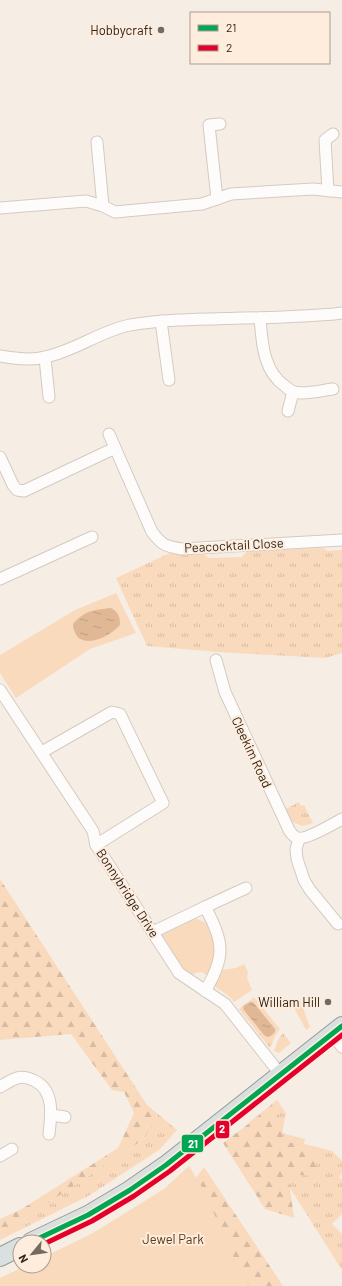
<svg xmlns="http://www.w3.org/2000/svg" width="342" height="1286" viewBox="0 0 342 1286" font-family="Barlow,sans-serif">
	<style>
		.grass { fill: url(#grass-tufts) }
		.forest { fill: url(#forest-firs) }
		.green { fill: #f9dabd }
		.water { fill: url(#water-ripples) }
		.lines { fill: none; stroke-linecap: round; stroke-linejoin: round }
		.minor-casing { stroke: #d3cac2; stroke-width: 13 }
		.primary-casing { stroke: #939d98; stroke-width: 20 }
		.minor { stroke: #fefcfb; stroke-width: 11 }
		.primary { stroke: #dae0df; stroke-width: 18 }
		.bus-1-casing { stroke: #feecdd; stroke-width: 8 }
		.bus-2-casing { stroke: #feecdd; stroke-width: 8 }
		.bus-1 { stroke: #00a651; stroke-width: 5 }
		.bus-2 { stroke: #e4002b; stroke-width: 5 }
		.poi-dot { fill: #746a61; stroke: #feecdd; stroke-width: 1.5 }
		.labels { text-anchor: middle; stroke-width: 4; stroke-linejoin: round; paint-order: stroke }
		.poi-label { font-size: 13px; fill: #2e241a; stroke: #feecdd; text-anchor: end }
		.street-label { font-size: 13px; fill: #2e241a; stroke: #feecdd }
		.park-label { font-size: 13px; fill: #5c3915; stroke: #feecdd }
		.line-badge { stroke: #feecdd; stroke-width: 1.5 }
		.badge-label { font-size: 11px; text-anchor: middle; font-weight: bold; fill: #fff }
	</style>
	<defs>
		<pattern id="grass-tufts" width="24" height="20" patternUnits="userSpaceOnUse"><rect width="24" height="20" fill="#f9dabd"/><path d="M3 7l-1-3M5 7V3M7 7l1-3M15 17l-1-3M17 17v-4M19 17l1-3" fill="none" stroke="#d6bba2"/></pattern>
		<pattern id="forest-firs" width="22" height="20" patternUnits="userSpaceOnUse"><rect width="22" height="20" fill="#f9dabd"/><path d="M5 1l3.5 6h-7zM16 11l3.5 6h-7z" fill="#d6bba2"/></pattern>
		<pattern id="water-ripples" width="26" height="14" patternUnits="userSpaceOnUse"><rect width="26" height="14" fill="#e0b896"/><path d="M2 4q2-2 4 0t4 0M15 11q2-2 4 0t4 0" fill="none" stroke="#c09e81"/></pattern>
	</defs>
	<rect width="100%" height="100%" fill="#f6ede5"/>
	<g class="grass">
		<path d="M323 548 328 551 342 550V653L325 658 218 652 147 646 116 578 172 552 182 555 204 554 208 558 242 557 247 551Z"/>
		<path d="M299 802 301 806 304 805 313 823 303 826 292 822 286 809Z"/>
		<path d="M254 997 280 1029 275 1036 271 1046 269 1047 239 1009Z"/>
		<path d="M283 1033 291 1043 279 1053 274 1051 278 1040Z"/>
		<path d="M277 1100 286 1113 282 1133 305 1139 304 1144 332 1151 342 1161V1173L339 1177 342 1180V1214L332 1224 342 1234V1270L271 1158 247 1124Z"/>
		<path d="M158 1114 177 1130 159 1150 90 1195 0 1240V1230L24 1219 144 1139Z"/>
	</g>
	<g class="forest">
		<path d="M0 879 147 1105 158 1114 144 1139 24 1219 0 1230V1219L20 1210 118 1148 134 1113 124 1092 112 1090 71 1034 0 1040Z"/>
		<path d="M275 1104 285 1141 319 1152 314 1176 288 1174 294 1218 265 1209 223 1143Z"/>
		<path d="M204 1167 283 1286H214L192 1183Z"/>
	</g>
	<g class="green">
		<path d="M116 593 136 633 90 649 16 698 0 673V655L75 610Z"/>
		<path d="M193 917 206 923C215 944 221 954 207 975L201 972 188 975 183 969 161 934Z"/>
		<path d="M244 964 248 972 247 978 252 990 234 1002 230 997 213 985 221 970 236 968Z"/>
		<path d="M300 1000 310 1027 306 1030 293 1006Z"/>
		<path d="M189 1166 203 1189 238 1267 250 1286H0V1278L25 1266H44V1257L93 1233 164 1189Z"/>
	</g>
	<g class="water">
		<path d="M111 608C118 612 120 616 120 625 108 639 75 653 73 624 85 610 94 610 111 608Z"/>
		<path d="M250 1002H253L275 1029V1032C271 1036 269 1039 264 1035L243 1009 244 1006Z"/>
	</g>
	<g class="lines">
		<defs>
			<g id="minor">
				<path d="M97 142 103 206"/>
				<path d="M328 191 325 140 333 134"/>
				<path d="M217 199 209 125 220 124"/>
				<path d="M0 208 86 201 103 206 115 212 202 204 231 194 313 189 342 192"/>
				<path d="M260 318C262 342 263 371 285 386 287 388 290 390 292 391 302 396 322 390 333 389"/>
				<path d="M161 321 169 380"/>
				<path d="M0 356C14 358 31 361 45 357 75 351 100 331 130 325 167 319 205 319 243 318 273 318 303 316 334 314L342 313"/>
				<path d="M45 358 49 397"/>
				<path d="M288 411 293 392"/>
				<path d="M109 434 152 532C163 546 165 546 182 549L342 540"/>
				<path d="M0 457 13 485 17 490 24 491 115 448"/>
				<path d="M0 579 92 537"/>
				<path d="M216 660 225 692 289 830C291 833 293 837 298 838 306 840 335 823 342 819"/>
				<path d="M0 690 93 831 96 845 179 973 225 1004 281 1075"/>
				<path d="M42 752 112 712 120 714 163 803 96 845"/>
				<path d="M299 839 296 849 297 859 304 880 310 890 338 924"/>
				<path d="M205 907 246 888"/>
				<path d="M153 932 205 907C224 941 226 957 205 991"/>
				<path d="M332 1033 342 1047"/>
				<path d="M0 1087C5 1084 11 1080 17 1078 23 1076 29 1078 35 1081 55 1091 51 1116 49 1134"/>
				<path d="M51 1115 65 1117"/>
				<path d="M0 1156 12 1149"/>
			</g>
			<g id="primary">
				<path d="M31 1242 88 1215 130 1190 166 1165 342 1026"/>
				<path d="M0 1257 20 1247"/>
			</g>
		</defs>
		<use href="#minor" class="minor-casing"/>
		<use href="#primary" class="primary-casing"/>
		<use href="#minor" class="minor"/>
		<use href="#primary" class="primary"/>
		<defs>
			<path id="bus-1" d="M31 1242 88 1215 130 1190 166 1165 342 1026"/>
			<path id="bus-2" d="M44 1244 92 1221 134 1196 170 1171 342 1035"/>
		</defs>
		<use href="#bus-1" class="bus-1-casing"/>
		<use href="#bus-2" class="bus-2-casing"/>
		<use href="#bus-1" class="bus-1"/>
		<use href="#bus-2" class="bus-2"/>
	</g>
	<g class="poi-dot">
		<circle cx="161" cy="30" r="4"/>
		<circle cx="328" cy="1002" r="4"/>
	</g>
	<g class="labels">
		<g class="poi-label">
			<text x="153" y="35">Hobbycraft</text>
			<text x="320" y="1007">William Hill</text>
		</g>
		<g class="street-label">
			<text transform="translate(234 545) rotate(-3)" y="5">Peacocktail Close</text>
			<text transform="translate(252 752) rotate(65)" y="5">Cleekim Road</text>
			<text transform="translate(128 893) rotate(57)" y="5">Bonnybridge Drive</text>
		</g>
		<g class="park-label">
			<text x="173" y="1244">Jewel Park</text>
		</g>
	</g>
	<g class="line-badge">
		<rect x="215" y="1120" width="15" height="19" rx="4" fill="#e4002b"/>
		<rect x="181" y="1134" width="23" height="19" rx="4" fill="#00a651"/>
	</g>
	<g class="badge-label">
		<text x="222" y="1133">2</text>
		<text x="193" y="1148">21</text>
	</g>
	<rect x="190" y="12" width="140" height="52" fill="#feecdd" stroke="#ab9c8f"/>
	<rect x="198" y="25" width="20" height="6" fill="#00a651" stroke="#ab9c8f"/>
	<text x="226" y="32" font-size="12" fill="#2e241a">21</text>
	<rect x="198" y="45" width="20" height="6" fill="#e4002b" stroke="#ab9c8f"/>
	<text x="226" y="52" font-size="12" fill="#2e241a">2</text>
	<g transform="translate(32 1254) rotate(241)"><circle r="19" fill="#feecdd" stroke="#ab9c8f"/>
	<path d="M0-3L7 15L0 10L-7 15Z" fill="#746a61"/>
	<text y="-6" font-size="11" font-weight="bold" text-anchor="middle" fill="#2e241a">N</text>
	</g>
</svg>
